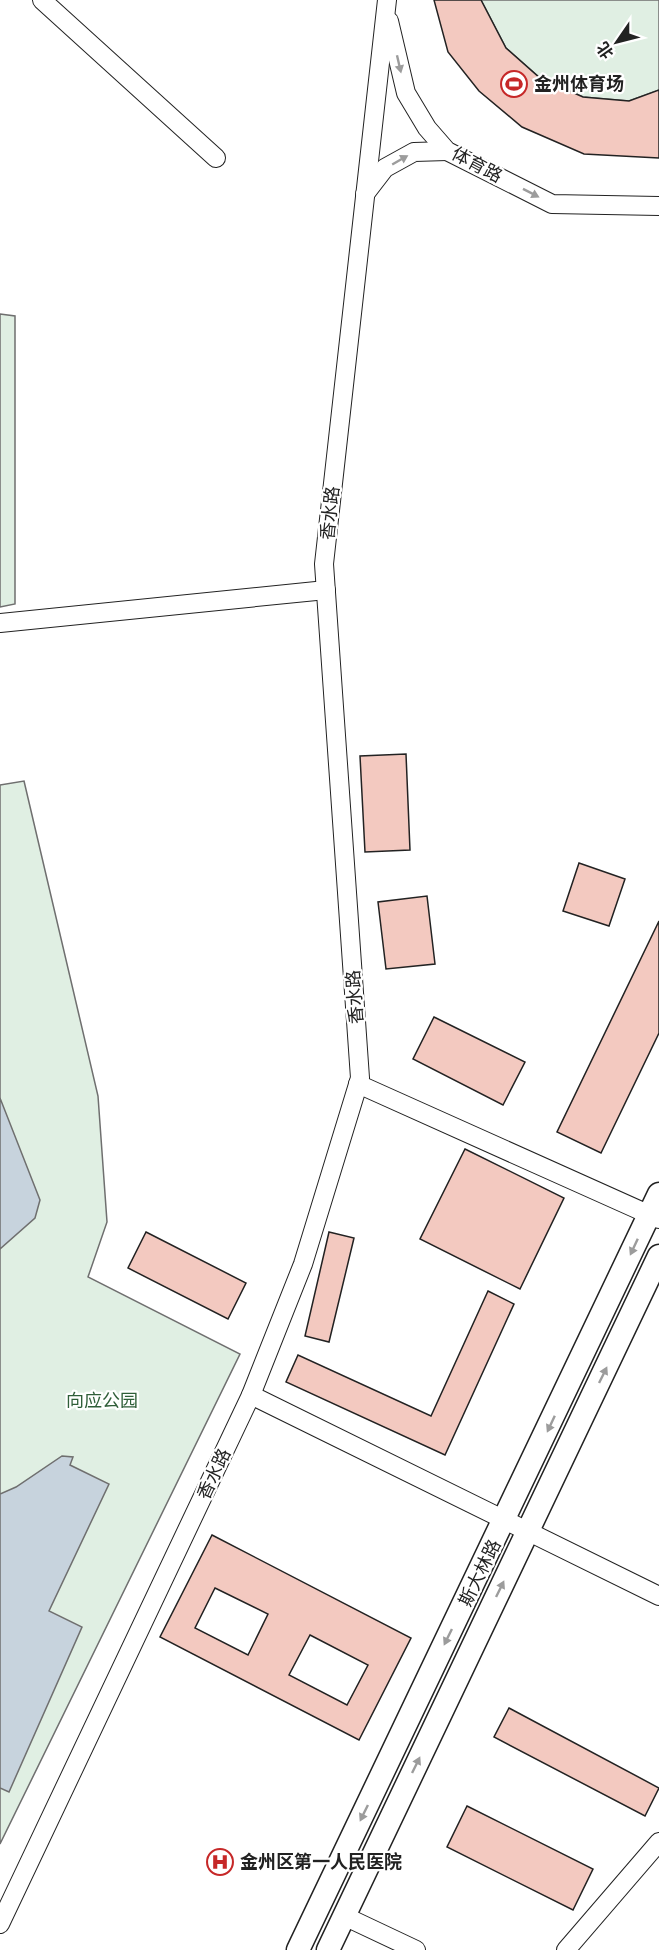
<svg xmlns="http://www.w3.org/2000/svg" width="659" height="1950" viewBox="0 0 659 1950" font-family="Raleway,'Noto Sans SC',sans-serif">
	<style>
		.green { fill: #e0efe3; stroke: #6f6f6f; stroke-width: 1.5 }
		.water { fill: #c7d3dd; stroke: #6f6f6f; stroke-width: 1.5 }
		.building { fill: #f3c9c0; stroke: #222; stroke-width: 1.5; fill-rule: evenodd }
		.lines { fill: none; stroke-linecap: round; stroke-linejoin: round }
		.minor-casing { stroke: #222; stroke-width: 20 }
		.major-casing { stroke: #222; stroke-width: 25 }
		.minor { stroke: #fff; stroke-width: 18 }
		.major { stroke: #fff; stroke-width: 22 }
		.oneway { fill: #9c9c9c }
		.labels { text-anchor: middle; stroke-width: 4.5; stroke-linejoin: round; paint-order: stroke }
		.poi-label { font-size: 18px; font-weight: bold; fill: #222; stroke: #fff; text-anchor: start }
		.street-label { font-size: 18px; fill: #222; stroke: #fff }
		.park-label { font-size: 18px; fill: #2f5e38; stroke: #fff }
	</style>
	<rect width="100%" height="100%" fill="#fff"/>
	<g class="green">
		<path d="M481 0H659V90L629 101 583 97 540 78 506 48Z"/>
		<path d="M0 314 15 316V604L0 607Z"/>
		<path d="M24 781 98 1096 107 1222 88 1277 240 1354 0 1844V785Z"/>
	</g>
	<g class="water">
		<path d="M0 1098 40 1200 35 1218 0 1249Z"/>
		<path d="M62 1456 73 1457 70 1465 109 1484 49 1611 82 1627 9 1792 0 1788V1494L16 1487Z"/>
	</g>
	<g class="building">
		<path d="M434 0H481L506 48 540 78 583 97 629 101 659 90V158L584 154 522 127 479 91 448 52Z"/>
		<path d="M406 754 410 850 365 852 360 756Z"/>
		<path d="M579 863 625 879 609 926 563 911Z"/>
		<path d="M427 896 435 964 386 969 378 902Z"/>
		<path d="M659 921V1033L601 1153 557 1132Z"/>
		<path d="M434 1017 525 1062 503 1105 413 1059Z"/>
		<path d="M465 1149 564 1198 520 1289 420 1239Z"/>
		<path d="M146 1232 246 1283 228 1319 128 1268Z"/>
		<path d="M329 1232 354 1238 329 1342 305 1336Z"/>
		<path d="M488 1291 514 1304 445 1455 286 1382 298 1355 431 1416Z"/>
		<path d="M212 1535 411 1638 359 1740 160 1637ZM215 1588 268 1614 248 1655 195 1628ZM310 1635 368 1665 347 1705 289 1675Z"/>
		<path d="M509 1708 659 1788 645 1816 494 1737Z"/>
		<path d="M467 1806 593 1869 573 1910 447 1847Z"/>
	</g>
	<g class="lines">
		<defs>
			<g id="minor">
				<path d="M42 0 216 158"/>
				<path d="M389 21 406 93 427 128 447 151 552 204 659 206"/>
				<path d="M365 194 385 168 414 152 447 151"/>
				<path d="M0 623 326 590"/>
				<path d="M358 1084 659 1219"/>
				<path d="M251 1395 659 1596"/>
				<path d="M344 1916 416 1950"/>
				<path d="M0 1924 251 1395 303 1264 360 1078 324 564 387 0"/>
				<path d="M566 1950 659 1842"/>
			</g>
			<g id="major">
				<path d="M298 1950 659 1194"/>
				<path d="M328 1950 659 1256"/>
			</g>
		</defs>
		<use href="#minor" class="minor-casing"/>
		<use href="#major" class="major-casing"/>
		<use href="#minor" class="minor"/>
		<use href="#major" class="major"/>
	</g>
	<defs><path id="oneway-solid" d="M-6-.8H1V-3.2L6.5 0L1 3.2V.8H-6Z" transform="scale(1.5)"/></defs>
	<g class="oneway">
		<use href="#oneway-solid" transform="translate(399 64) rotate(77)"/>
		<use href="#oneway-solid" transform="translate(400 160) rotate(-30)"/>
		<use href="#oneway-solid" transform="translate(531 193) rotate(27)"/>
		<use href="#oneway-solid" transform="translate(634 1247) rotate(115)"/>
		<use href="#oneway-solid" transform="translate(603 1375) rotate(-64)"/>
		<use href="#oneway-solid" transform="translate(551 1424) rotate(115)"/>
		<use href="#oneway-solid" transform="translate(500 1589) rotate(-64)"/>
		<use href="#oneway-solid" transform="translate(448 1637) rotate(116)"/>
		<use href="#oneway-solid" transform="translate(416 1765) rotate(-64)"/>
		<use href="#oneway-solid" transform="translate(364 1813) rotate(116)"/>
	</g>
	<defs>
		<symbol id="stadium-ring" viewBox="-11 -11 22 22"><circle r="9.5" fill="#fff" stroke="#c62828" stroke-width="1.5"/><path d="M0-5a6.5 5 0 1 0 0 10a6.5 5 0 1 0 0-10ZM-3.5-1.8h7v3.6h-7Z" fill="#c62828"/></symbol>
		<symbol id="hospital-ring" viewBox="-11 -11 22 22"><circle r="9.5" fill="#fff" stroke="#c62828" stroke-width="1.5"/><path d="M-5-5h3v3.5h4V-5h3V5h-3V1.5h-4V5h-3Z" fill="#c62828"/></symbol>
	</defs>
	<g fill-rule="evenodd">
		<use href="#stadium-ring" x="499" y="69" width="30" height="30"/>
		<use href="#hospital-ring" x="205" y="1847" width="30" height="30"/>
	</g>
	<g class="labels">
		<g class="poi-label">
			<text x="534" y="90">金州体育场</text>
			<text x="240" y="1868">金州区第一人民医院</text>
		</g>
		<g class="street-label">
			<text transform="translate(477 165) rotate(28)" y="6">体育路</text>
			<text transform="translate(330 513) rotate(-84)" y="6">香水路</text>
			<text transform="translate(355 997) rotate(-94)" y="6">香水路</text>
			<text transform="translate(214 1474) rotate(-65)" y="6">香水路</text>
			<text transform="translate(480 1573) rotate(-64)" y="6">斯大林路</text>
		</g>
		<g class="park-label">
			<text x="102" y="1407">向应公园</text>
		</g>
	</g>
	<g transform="translate(617 42) rotate(235)" stroke="#ffffff" stroke-width="4.5" paint-order="stroke">
	<path d="M0-4.5L10 22L0 15L-10 22Z" fill="#222222"/>
	<text y="-9" font-size="16" font-weight="bold" text-anchor="middle" fill="#222222">北</text>
	</g>
</svg>
